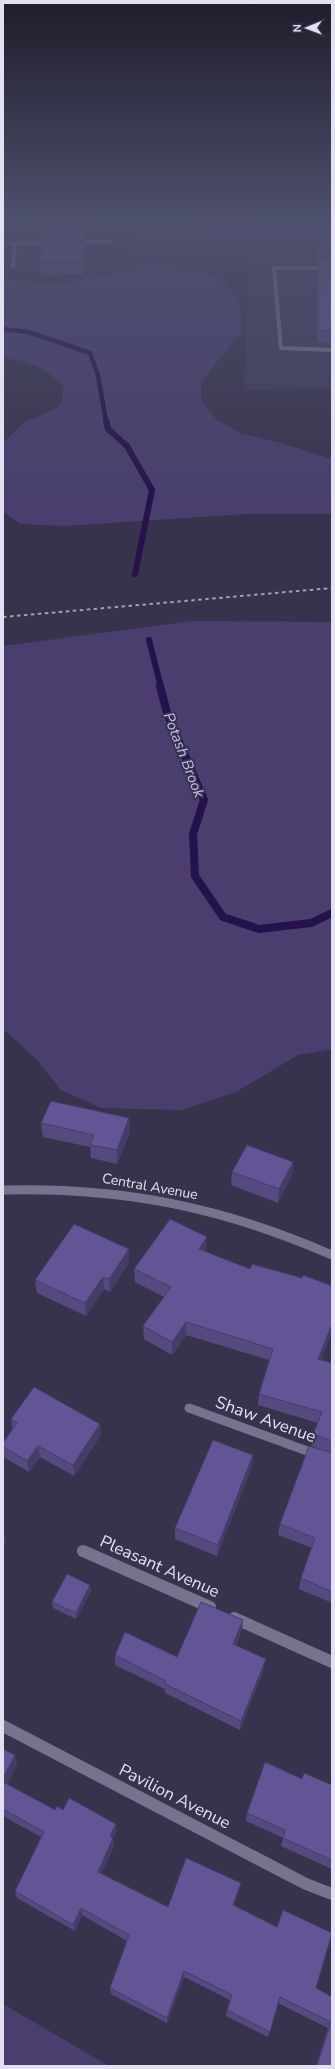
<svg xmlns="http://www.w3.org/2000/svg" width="335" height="2069" viewBox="0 0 335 2069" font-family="'Nunito Sans',sans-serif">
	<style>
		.built { fill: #413b5c }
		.green { fill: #493e6d }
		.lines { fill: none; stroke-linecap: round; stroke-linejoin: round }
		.stream-far2 { stroke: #25114b; stroke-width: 4.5 }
		.stream-far1 { stroke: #25114b; stroke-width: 6 }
		.stream { stroke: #25114b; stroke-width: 8 }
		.lane { stroke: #77728f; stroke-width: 4 }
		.street-far2 { stroke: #77728f; stroke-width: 4 }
		.street-far1 { stroke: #77728f; stroke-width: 9 }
		.street { stroke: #77728f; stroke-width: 12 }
		.rail { stroke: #a29eb3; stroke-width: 2; stroke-dasharray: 3.5 3.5; stroke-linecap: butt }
		.wall { fill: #554980 }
		.shaded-wall { fill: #453c68 }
		.building { fill: #635595; stroke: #453c68 }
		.labels { text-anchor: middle; stroke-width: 4; stroke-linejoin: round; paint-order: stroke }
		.street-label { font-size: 14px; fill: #e3e0f1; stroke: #38334d }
		.water-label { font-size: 15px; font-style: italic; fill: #c5bbf3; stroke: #38334d }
		.near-street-label { font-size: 17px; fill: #e3e0f1; stroke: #38334d }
	</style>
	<rect width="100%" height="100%" fill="#38334d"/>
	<path class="built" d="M3 215H332V389L244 390 249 259 133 256V235L117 233H3Z"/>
	<g class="green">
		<path d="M154 264C183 266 224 269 238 300 241 309 241 321 242 331L201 382V401L216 419 240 433 278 442 332 459V514H246L65 526 20 524 3 511V442L26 421 43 415 61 404 64 386C44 367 30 361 3 358V278L37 283 68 282 111 275 131 267Z"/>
		<path d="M192 621 332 622V1049L298 1055 236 1092 182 1110 101 1108 61 1090 36 1059 3 1029V646Z"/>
		<path d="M3 2004 109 2066H3Z"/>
	</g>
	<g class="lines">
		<path class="stream-far2" d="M3 329 28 332 90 353 98 375 106 421"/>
		<g class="stream-far1">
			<path d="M106 420 108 429 127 446 152 490 135 574"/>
			<path d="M149 640 161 687"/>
		</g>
		<path class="stream" d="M160 686 167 713 204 800 193 834 195 876 223 917 259 929 311 923 332 913"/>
		<g class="lane">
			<path d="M76 242H111"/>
			<path d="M13 266 15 243H52"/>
			<path d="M332 268H274L281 348 332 350"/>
		</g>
		<path class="street-far2" d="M3 243H15"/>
		<g class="street-far1">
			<path d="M3 1190C123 1187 222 1207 332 1255"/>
			<path d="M189 1408 332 1460"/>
		</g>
		<g class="street">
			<path d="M83 1551 210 1607"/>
			<path d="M234 1618 332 1662"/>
			<path d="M3 1726 306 1884 332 1894"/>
		</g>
		<path class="rail" d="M3 617 332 588"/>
	</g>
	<g class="wall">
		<path d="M3 215H86V239H85L84 274 41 275 40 262 43 234V226L44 217 3 216Z"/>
		<path d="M332 215V343L317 342 318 265 317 264V241L200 238V226Z"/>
		<path d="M129 1118 130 1132 117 1164 91 1158 90 1147 43 1137 41 1123Z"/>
		<path d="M293 1162 292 1175 278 1203 231 1185 232 1172Z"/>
		<path d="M206 1249 205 1251 332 1332 321 1359 332 1363V1603L299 1589 301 1578 312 1548 278 1535 280 1524 327 1452 312 1446 313 1434 318 1423 258 1405 259 1394 269 1360 186 1335 172 1355 144 1339 143 1326 164 1297 135 1282 134 1269Z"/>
		<path d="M129 1262 110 1292 104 1289 86 1316 37 1293 35 1280Z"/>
		<path d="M11 1419 101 1435 74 1476 40 1457 29 1472 3 1457V1443L12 1429Z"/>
		<path d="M253 1455 252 1467 217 1556 175 1539V1528Z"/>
		<path d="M90 1585 91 1591 76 1619 53 1608 52 1602Z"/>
		<path d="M242 1630 236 1645 264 1669 240 1730 165 1693V1689L115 1665V1655L177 1657Z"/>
		<path d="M3 1749 17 1764 7 1784 55 1810H63L116 1832 113 1839 114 1846 101 1874 168 1907 239 1890 234 1905 316 1988 332 1997V2066H316L328 2028 278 2003 268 2037 226 2016 227 2010 230 2000 184 1977 167 2023 111 1994 110 1988 127 1941 82 1915 75 1931 17 1898 15 1891 41 1837 3 1816Z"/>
		<path d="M302 1779 332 1785V1869L281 1846 283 1838 246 1821 247 1813Z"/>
	</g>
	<g class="shaded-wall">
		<path d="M85 215H86V239L85 225Z"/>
		<path d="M85 233V246L84 274V261Z"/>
		<path d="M129 1118 130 1132 117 1164V1150Z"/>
		<path d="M293 1162 292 1175 278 1203 279 1189Z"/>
		<path d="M207 1237 206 1249 198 1261 199 1249Z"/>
		<path d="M129 1249V1262L110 1292 109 1279Z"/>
		<path d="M103 1277 104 1289 86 1316 85 1303Z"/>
		<path d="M186 1322V1335L172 1355V1342Z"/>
		<path d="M332 1324V1332L316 1371 318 1359Z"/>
		<path d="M100 1424 101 1435 74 1476 73 1465Z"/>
		<path d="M38 1446 40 1457 29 1472 27 1461Z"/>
		<path d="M253 1455 252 1467 217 1556 218 1545Z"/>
		<path d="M4 1531 6 1542 3 1547V1533Z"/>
		<path d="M90 1585 91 1591 76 1619V1613Z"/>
		<path d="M243 1620 242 1630 232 1653 233 1644Z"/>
		<path d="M266 1659 264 1669 240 1730 241 1721Z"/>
		<path d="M15 1755 17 1764 4 1790 3 1786V1778Z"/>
		<path d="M116 1824V1832L113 1839 114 1846 99 1879 98 1872 110 1836Z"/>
		<path d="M241 1883 239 1890 232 1912 233 1905Z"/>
		<path d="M81 1908 82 1915 75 1931 73 1925Z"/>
		<path d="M184 1971V1977L167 2023V2018Z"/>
	</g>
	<g class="building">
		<path d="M44 215H85V225L43 226Z"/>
		<path d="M203 215H332V254L318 253V229L200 226Z"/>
		<path d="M85 233 84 261 40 262 42 234Z"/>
		<path d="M332 259V330H318V260Z"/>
		<path d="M51 1101 129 1118 117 1150 90 1145 94 1135 41 1123Z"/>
		<path d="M247 1145 293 1162 279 1189 232 1172Z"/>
		<path d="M170 1219 207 1237 199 1249 250 1269 252 1264 302 1278 303 1275 332 1286V1324L318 1359 332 1363V1441L313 1434 322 1412 259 1394 273 1349 186 1322 172 1342 143 1326 171 1287 134 1269Z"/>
		<path d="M74 1224 129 1249 109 1279 103 1277 85 1303 35 1280Z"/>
		<path d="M34 1387 100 1424 73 1465 38 1446 27 1461 3 1447V1443L17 1423 11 1419Z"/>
		<path d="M213 1440 253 1455 218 1545 175 1528Z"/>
		<path d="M309 1446 332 1453V1592L301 1578 315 1538 280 1524Z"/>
		<path d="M67 1574 90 1585 76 1613 52 1602Z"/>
		<path d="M201 1602 243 1620 233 1644 266 1659 241 1721 165 1684 166 1681 115 1655 125 1632 177 1657Z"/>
		<path d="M3 1749 15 1755 3 1778Z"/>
		<path d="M265 1762 302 1779 304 1773 332 1785V1860L283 1838 285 1830 247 1813Z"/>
		<path d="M3 1782 55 1810 57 1806 63 1810 69 1798 116 1824 110 1836 113 1838 98 1872 168 1907 186 1858 241 1883 233 1905 277 1927 283 1910 332 1933 316 1988 332 1997V2066H317L331 2022 280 1997 270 2032 227 2010 232 1995 184 1971 167 2018 110 1988 129 1935 81 1908 73 1925 15 1891 44 1832 3 1809Z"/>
	</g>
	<linearGradient id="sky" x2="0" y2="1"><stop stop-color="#1f1c2a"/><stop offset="0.43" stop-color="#4d506d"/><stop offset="1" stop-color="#4d506d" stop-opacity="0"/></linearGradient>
	<rect width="335" height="505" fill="url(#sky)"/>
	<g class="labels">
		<g class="street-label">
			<text transform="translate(150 1186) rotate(10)" y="5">Central Avenue</text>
		</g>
		<g class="water-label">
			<text transform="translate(184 755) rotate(69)" y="5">Potash Brook</text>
		</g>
		<g class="near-street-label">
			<text transform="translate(266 1419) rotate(20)" y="6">Shaw Avenue</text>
			<text transform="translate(160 1566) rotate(24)" y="6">Pleasant Avenue</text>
			<text transform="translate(175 1796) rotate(27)" y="6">Pavilion Avenue</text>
		</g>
	</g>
	<rect width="335" height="2069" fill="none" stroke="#e3e0f1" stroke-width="8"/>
	<g transform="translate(307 28) rotate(269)" stroke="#38334d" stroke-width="3" paint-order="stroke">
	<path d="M0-3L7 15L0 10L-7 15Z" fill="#e3e0f1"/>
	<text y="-6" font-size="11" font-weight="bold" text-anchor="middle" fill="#e3e0f1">N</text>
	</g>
</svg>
